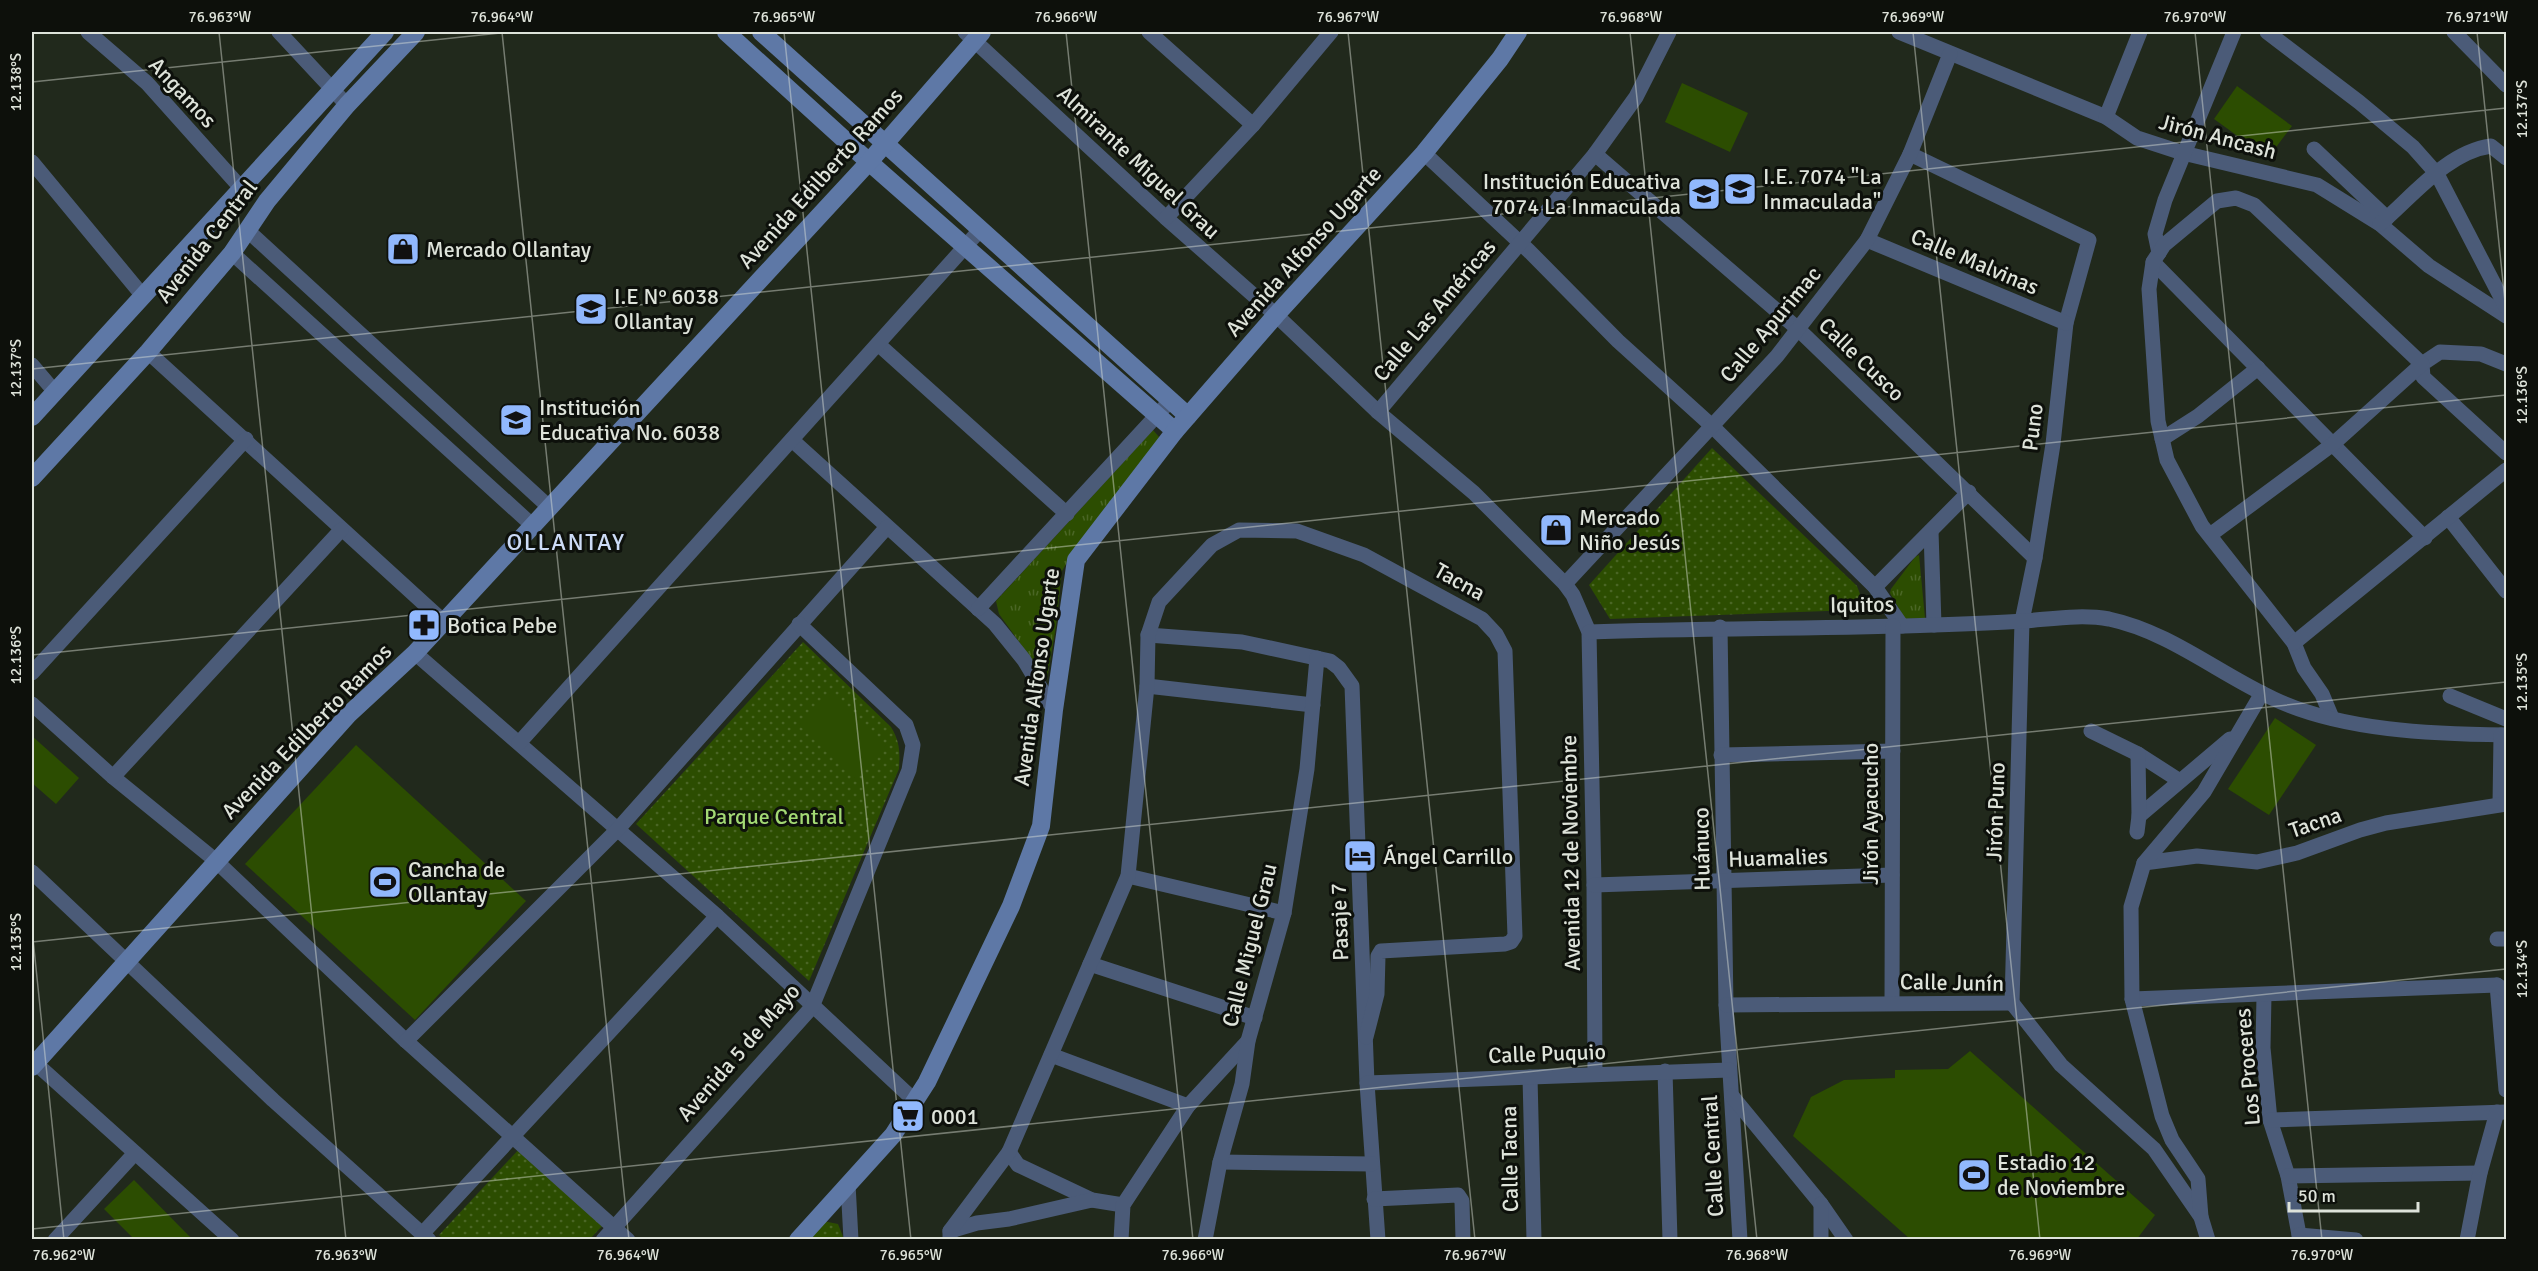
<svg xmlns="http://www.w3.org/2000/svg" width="2538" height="1271" viewBox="0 0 2538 1271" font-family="Signika,sans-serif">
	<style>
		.grass { fill: url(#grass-tufts) }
		.park { fill: url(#park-dots) }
		.garden { fill: #2c4d01 }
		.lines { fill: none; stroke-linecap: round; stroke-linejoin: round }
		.street { stroke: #4b5b78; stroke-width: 15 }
		.secondary { stroke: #5e78a6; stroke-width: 18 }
		.ticks { fill: none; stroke: #dee3da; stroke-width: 1.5; stroke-opacity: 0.45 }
		.labels { text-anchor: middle; stroke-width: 6; stroke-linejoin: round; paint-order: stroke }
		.street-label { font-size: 22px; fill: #dee3da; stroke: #0d100b }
		.poi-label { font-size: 22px; fill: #dee3da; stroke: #0d100b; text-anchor: start }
		.park-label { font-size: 22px; fill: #a3d974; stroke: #0d100b }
		.neighbourhood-label { font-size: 24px; letter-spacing: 1.5px; fill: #ccdbf6; stroke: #0d100b }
		.neatline { fill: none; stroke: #dee3da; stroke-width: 2 }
		.ticks-label { font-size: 15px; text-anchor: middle; fill: #dee3da }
	</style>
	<defs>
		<pattern id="grass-tufts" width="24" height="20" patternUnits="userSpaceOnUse" patternTransform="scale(1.5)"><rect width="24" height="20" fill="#2c4d01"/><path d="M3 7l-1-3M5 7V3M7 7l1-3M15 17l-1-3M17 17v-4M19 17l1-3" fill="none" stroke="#4a6625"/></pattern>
		<pattern id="park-dots" width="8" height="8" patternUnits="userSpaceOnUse" patternTransform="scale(1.5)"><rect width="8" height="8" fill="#2c4d01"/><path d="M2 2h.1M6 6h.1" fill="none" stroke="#4a6625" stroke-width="1.8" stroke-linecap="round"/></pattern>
	</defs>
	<rect width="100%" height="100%" fill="#21291c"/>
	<g class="grass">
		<path d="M1153 430 1160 438 1079 542 1062 571 1056 626 1047 680 999 614 996 601Z"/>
		<path d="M1919 555 1925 618 1905 619 1890 593 1891 589 1915 557Z"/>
	</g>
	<g class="park">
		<path d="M1712 448 1857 586 1860 594 1855 610 1610 619 1589 585Z"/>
		<path d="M803 642 891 727C900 742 900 752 899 769L809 981 636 824Z"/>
		<path d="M521 1147 604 1224 590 1239 444 1240 439 1235Z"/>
		<path d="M823 1221 838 1224 844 1239 808 1240Z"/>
	</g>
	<g class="garden">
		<path d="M1682 83 1748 113 1730 152 1665 122Z"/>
		<path d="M2237 86 2292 126 2268 158 2214 119Z"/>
		<path d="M830 693 886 745 854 778 799 725Z"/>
		<path d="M2275 718 2316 745 2269 815 2228 789Z"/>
		<path d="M32 736 79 778 56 804 32 783Z"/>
		<path d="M356 745 526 901 415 1020 245 864Z"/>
		<path d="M1970 1051 2155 1215 2137 1239H1910L1793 1136 1811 1097 1844 1080 1895 1078V1070L1948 1069Z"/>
		<path d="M134 1180 192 1239H134L104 1209Z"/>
	</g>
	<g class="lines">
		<g class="street">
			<path d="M88 32 147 83 241 188"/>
			<path d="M279 32 347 105"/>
			<path d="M965 32 1166 218 1276 315 1378 412 1474 493 1565 584 1573 595 1589 632 1594 885 1595 1074"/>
			<path d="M1149 32 1253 125"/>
			<path d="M1899 32 2106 117 2137 138 2183 153 2317 185 2380 224 2429 266 2506 316"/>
			<path d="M2267 32 2359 102 2413 147 2437 174 2506 307"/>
			<path d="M2454 32 2506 85"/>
			<path d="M2106 117 2140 32"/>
			<path d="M2314 149 2387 218"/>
			<path d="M1424 153 1529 251 1618 341 1712 426 1875 587 1902 626"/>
			<path d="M1595 154 1798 329 2035 558"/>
			<path d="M1910 154 2089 240 2066 323 2053 444 2035 558 2022 621 2012 1003"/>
			<path d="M32 162 143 296"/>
			<path d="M1166 218 1253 125 1331 32"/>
			<path d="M2380 224C2413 196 2447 152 2491 146L2506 158"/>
			<path d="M247 230 549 507"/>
			<path d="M1867 240 2066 323"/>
			<path d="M232 253 532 525"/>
			<path d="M2159 253 2155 234 2165 200 2234 32"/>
			<path d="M2153 262 2425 538"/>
			<path d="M878 344 1067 514"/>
			<path d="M148 352 443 621"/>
			<path d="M2506 364 2481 354 2440 352 2422 364 2423 377 2506 453"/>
			<path d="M32 365 55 392"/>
			<path d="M1378 412 1595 154 1636 97 1669 32"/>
			<path d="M2162 439 2198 416 2258 368"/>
			<path d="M792 440 995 624 1024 660 1054 710"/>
			<path d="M2448 517 2506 591"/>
			<path d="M1931 531 1934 625"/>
			<path d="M2210 535 2333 444 2422 364 2254 205 2236 198 2217 201 2164 245 2153 262 2149 289 2158 421 2167 460 2202 526 2294 643 2304 668 2322 694 2332 718"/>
			<path d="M1565 584 1777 356 1867 240 1910 154 1950 54"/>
			<path d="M1875 587 1969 492"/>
			<path d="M978 609 1170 401"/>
			<path d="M1720 627 1726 1005 1740 1240"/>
			<path d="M1589 632C1704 628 1819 629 1934 625 1964 624 1994 623 2024 621 2052 619 2081 614 2109 619 2170 632 2219 674 2274 699 2342 731 2433 734 2506 735"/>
			<path d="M1148 635 1242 642 1330 661 1339 668 1352 686 1367 1083 1378 1240"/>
			<path d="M2294 643 2506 470"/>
			<path d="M415 653 717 916 915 1101"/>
			<path d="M32 673 246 439"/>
			<path d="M1147 686 1313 705"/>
			<path d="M2450 696 2506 719"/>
			<path d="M32 704 113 777 215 860 406 1041 628 1240"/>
			<path d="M2091 731 2138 754 2180 781"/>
			<path d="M519 743 980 230"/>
			<path d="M1721 755 1893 751"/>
			<path d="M113 777 341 530"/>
			<path d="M2500 804 2501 735"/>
			<path d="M2139 816 2230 739"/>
			<path d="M2137 832 2139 816 2138 754"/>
			<path d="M2144 863 2197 856 2257 862 2297 853 2360 830 2386 823 2506 804"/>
			<path d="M32 872 273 1100 429 1240"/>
			<path d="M1128 876 1284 913"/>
			<path d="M1594 885 1892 875"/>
			<path d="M2497 939H2506"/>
			<path d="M1090 964 1255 1018"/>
			<path d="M2497 985 2506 1090"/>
			<path d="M2264 995 2263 1048 2270 1120 2288 1176 2300 1240"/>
			<path d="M2132 999 2497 985 2506 991"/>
			<path d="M1892 1003 1893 626"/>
			<path d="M2012 1003 2061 1065 2154 1149 2201 1217 2208 1240"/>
			<path d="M1726 1005 2012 1003"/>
			<path d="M406 1041 618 829 887 527"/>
			<path d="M1051 1055 1188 1106"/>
			<path d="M32 1060 232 1240"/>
			<path d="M1665 1071 1670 1240"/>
			<path d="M1530 1077 1534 1240"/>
			<path d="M1367 1083 1729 1070"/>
			<path d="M1732 1096 1821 1204 1846 1240"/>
			<path d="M2270 1120 2506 1112"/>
			<path d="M1009 1152 1018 1165 1092 1200 1123 1205"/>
			<path d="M1220 1162 1372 1164"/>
			<path d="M2288 1176 2480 1173"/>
			<path d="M848 1184 851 1240"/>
			<path d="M1374 1199 1458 1195 1462 1201 1463 1240"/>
			<path d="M2201 1217 2198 1179 2172 1140 2162 1116 2132 999 2131 907 2144 863 2204 792 2262 693"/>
			<path d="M950 1231 977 1223 1009 1219 1092 1200"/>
			<path d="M422 1234 717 916"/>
			<path d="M2299 1235 2356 1240"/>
			<path d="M55 1240 135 1153"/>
			<path d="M603 1240 812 1007 909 770 913 745 906 725 799 624"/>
			<path d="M950 1240V1231L1009 1152 1128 876 1147 686 1148 635 1159 602 1212 545 1239 530 1297 531 1364 555 1482 619 1496 634 1505 651 1515 936 1511 942 1505 944 1381 951 1378 956 1377 994 1366 1037"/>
			<path d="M1121 1240 1123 1205 1188 1106 1248 1041"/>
			<path d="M1205 1240 1220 1162 1242 1084 1248 1041 1284 913 1307 769 1317 658"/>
			<path d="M1821 1240V1204"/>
			<path d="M2467 1240 2480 1173 2497 1112"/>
		</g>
		<g class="secondary">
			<path d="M726 32 869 162 1175 431"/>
			<path d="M761 32 1188 416"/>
			<path d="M32 417 385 32"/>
			<path d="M32 478 148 352 232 253 267 201 347 105 416 32"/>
			<path d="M32 1067 348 715 415 653 869 162 982 32"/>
			<path d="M798 1240 893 1135 927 1082 1011 906 1041 826 1054 710 1076 560 1175 431 1276 315 1424 153 1500 59 1518 32"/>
		</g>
	</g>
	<path class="ticks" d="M219 32 346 1240M502 32 629 1240M784 32 911 1240M1066 32 1193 1240M1348 32 1475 1240M1630 32 1757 1240M1913 32 2040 1240M2195 32 2322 1240M2477 32 2506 311M32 82 510 32M32 369 2506 108M32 655 2506 395M32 929 64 1240M32 942 2506 682M32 1229 2506 969"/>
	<defs>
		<symbol id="school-square" viewBox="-11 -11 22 22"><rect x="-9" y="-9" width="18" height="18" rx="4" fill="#91b8fd" stroke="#0d100b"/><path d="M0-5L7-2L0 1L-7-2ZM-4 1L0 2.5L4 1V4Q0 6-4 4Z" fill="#111"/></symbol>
		<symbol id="shop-square" viewBox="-11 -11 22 22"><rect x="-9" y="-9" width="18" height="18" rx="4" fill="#91b8fd" stroke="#0d100b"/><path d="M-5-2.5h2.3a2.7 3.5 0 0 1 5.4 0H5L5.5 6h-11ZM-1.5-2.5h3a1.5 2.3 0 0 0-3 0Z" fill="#111"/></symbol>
		<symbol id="pharmacy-square" viewBox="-11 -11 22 22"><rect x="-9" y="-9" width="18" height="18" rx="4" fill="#91b8fd" stroke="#0d100b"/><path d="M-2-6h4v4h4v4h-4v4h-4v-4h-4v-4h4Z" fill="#111"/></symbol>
		<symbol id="hotel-square" viewBox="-11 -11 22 22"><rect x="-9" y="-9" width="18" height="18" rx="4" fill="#91b8fd" stroke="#0d100b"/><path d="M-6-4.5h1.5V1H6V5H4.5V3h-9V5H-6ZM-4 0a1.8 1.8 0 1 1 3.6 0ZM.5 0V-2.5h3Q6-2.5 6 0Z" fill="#111"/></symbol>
		<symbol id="stadium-square" viewBox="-11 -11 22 22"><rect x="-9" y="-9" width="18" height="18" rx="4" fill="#91b8fd" stroke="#0d100b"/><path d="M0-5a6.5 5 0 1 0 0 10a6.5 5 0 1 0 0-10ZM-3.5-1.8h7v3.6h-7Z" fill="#111"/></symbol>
		<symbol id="supermarket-square" viewBox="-11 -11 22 22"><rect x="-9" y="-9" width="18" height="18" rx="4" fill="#91b8fd" stroke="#0d100b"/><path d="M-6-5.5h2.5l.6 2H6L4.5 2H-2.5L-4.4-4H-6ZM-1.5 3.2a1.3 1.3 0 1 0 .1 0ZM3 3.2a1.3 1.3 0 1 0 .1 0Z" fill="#111"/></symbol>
	</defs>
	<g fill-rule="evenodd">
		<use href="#school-square" x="1721" y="170" width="38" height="38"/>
		<use href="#school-square" x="1685" y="175" width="38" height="38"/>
		<use href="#shop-square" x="384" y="230" width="38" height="38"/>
		<use href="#school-square" x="572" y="290" width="38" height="38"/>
		<use href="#school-square" x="497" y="401" width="38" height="38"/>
		<use href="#shop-square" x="1537" y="511" width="38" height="38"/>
		<use href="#pharmacy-square" x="405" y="606" width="38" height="38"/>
		<use href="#hotel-square" x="1341" y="837" width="38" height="38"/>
		<use href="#stadium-square" x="366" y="863" width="38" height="38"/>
		<use href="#supermarket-square" x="889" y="1097" width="38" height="38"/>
		<use href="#stadium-square" x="1955" y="1156" width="38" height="38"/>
	</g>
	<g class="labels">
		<g class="street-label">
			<text transform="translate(183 92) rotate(47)" y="8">Angamos</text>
			<text transform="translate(2218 136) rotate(15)" y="8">Jirón Ancash</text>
			<text transform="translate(1139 162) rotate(43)" y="8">Almirante Miguel Grau</text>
			<text transform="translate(820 178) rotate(-48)" y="8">Avenida Edilberto Ramos</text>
			<text transform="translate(206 241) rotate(-52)" y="8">Avenida Central</text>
			<text transform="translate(1303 251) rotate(-48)" y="8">Avenida Alfonso Ugarte</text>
			<text transform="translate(1975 261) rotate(23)" y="8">Calle Malvinas</text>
			<text transform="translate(1434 310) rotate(-50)" y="8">Calle Las Américas</text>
			<text transform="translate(1770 324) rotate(-50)" y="8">Calle Apurimac</text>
			<text transform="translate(1862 359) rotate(44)" y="8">Calle Cusco</text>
			<text transform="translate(2032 427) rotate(-83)" y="8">Puno</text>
			<text transform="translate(1460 581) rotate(29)" y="8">Tacna</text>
			<text transform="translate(1862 604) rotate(-1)" y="8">Iquitos</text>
			<text transform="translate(1036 677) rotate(-82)" y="8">Avenida Alfonso Ugarte</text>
			<text transform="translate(306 731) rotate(-46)" y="8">Avenida Edilberto Ramos</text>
			<text transform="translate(1995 812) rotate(-88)" y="8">Jirón Puno</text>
			<text transform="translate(1870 814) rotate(-90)" y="8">Jirón Ayacucho</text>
			<text transform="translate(2315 822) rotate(-19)" y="8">Tacna</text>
			<text transform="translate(1701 849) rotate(-91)" y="8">Huánuco</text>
			<text transform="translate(1570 853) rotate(-91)" y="8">Avenida 12 de Noviembre</text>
			<text transform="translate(1778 857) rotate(-2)" y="8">Huamalies</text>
			<text transform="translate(1339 922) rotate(-92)" y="8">Pasaje 7</text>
			<text transform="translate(1249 945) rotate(-76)" y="8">Calle Miguel Grau</text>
			<text transform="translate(1952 982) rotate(1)" y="8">Calle Junín</text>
			<text transform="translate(738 1052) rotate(-49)" y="8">Avenida 5 de Mayo</text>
			<text transform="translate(1547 1053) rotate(-2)" y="8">Calle Puquio</text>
			<text transform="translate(2247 1067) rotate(-95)" y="8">Los Proceres</text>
			<text transform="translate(1712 1156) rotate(-93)" y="8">Calle Central</text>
			<text transform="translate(1509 1159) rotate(-91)" y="8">Calle Tacna</text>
		</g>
		<g class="poi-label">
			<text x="1763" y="184">I.E. 7074 "La<tspan x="1763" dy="25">Inmaculada"</tspan></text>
			<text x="1681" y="189" text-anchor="end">Institución Educativa<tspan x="1681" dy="25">7074 La Inmaculada</tspan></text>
			<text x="426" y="257">Mercado Ollantay</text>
			<text x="614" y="304">I.E N° 6038<tspan x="614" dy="25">Ollantay</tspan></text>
			<text x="539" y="415">Institución<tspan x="539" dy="25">Educativa No. 6038</tspan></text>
			<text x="1579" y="525">Mercado<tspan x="1579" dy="25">Niño Jesús</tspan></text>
			<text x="447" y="633">Botica Pebe</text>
			<text x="1383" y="864">Ángel Carrillo</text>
			<text x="408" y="877">Cancha de<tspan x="408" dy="25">Ollantay</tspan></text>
			<text x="931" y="1124">0001</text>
			<text x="1997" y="1170">Estadio 12<tspan x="1997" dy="25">de Noviembre</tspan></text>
		</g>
		<g class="park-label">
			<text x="774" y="824">Parque Central</text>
		</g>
		<g class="neighbourhood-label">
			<text x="566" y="550">OLLANTAY</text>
		</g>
	</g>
	<rect width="2538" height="1271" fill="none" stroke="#0d100b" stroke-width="66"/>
	<path d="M2289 1202v9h129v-9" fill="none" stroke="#dee3da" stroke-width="3"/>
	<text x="2298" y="1202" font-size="18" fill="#dee3da" stroke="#0d100b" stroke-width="4.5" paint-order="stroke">50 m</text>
	<rect x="33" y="33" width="2472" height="1205" class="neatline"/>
	<g class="ticks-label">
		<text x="220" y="22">76.963°W</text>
		<text x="502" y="22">76.964°W</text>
		<text x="784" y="22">76.965°W</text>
		<text x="1066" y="22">76.966°W</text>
		<text x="1348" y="22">76.967°W</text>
		<text x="1631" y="22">76.968°W</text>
		<text x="1913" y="22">76.969°W</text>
		<text x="2195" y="22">76.970°W</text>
		<text x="2477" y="22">76.971°W</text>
		<text transform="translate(16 82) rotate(-90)" y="5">12.138°S</text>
		<text transform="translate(2522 109) rotate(-90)" y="5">12.137°S</text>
		<text transform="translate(16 368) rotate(-90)" y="5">12.137°S</text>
		<text transform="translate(2522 395) rotate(-90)" y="5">12.136°S</text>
		<text transform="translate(16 655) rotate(-90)" y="5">12.136°S</text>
		<text transform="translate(2522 682) rotate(-90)" y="5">12.135°S</text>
		<text transform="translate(16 942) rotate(-90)" y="5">12.135°S</text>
		<text transform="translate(2522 969) rotate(-90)" y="5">12.134°S</text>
		<text x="64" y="1260">76.962°W</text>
		<text x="346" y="1260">76.963°W</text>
		<text x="628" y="1260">76.964°W</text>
		<text x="911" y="1260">76.965°W</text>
		<text x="1193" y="1260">76.966°W</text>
		<text x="1475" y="1260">76.967°W</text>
		<text x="1757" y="1260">76.968°W</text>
		<text x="2040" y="1260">76.969°W</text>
		<text x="2322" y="1260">76.970°W</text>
	</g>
</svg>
